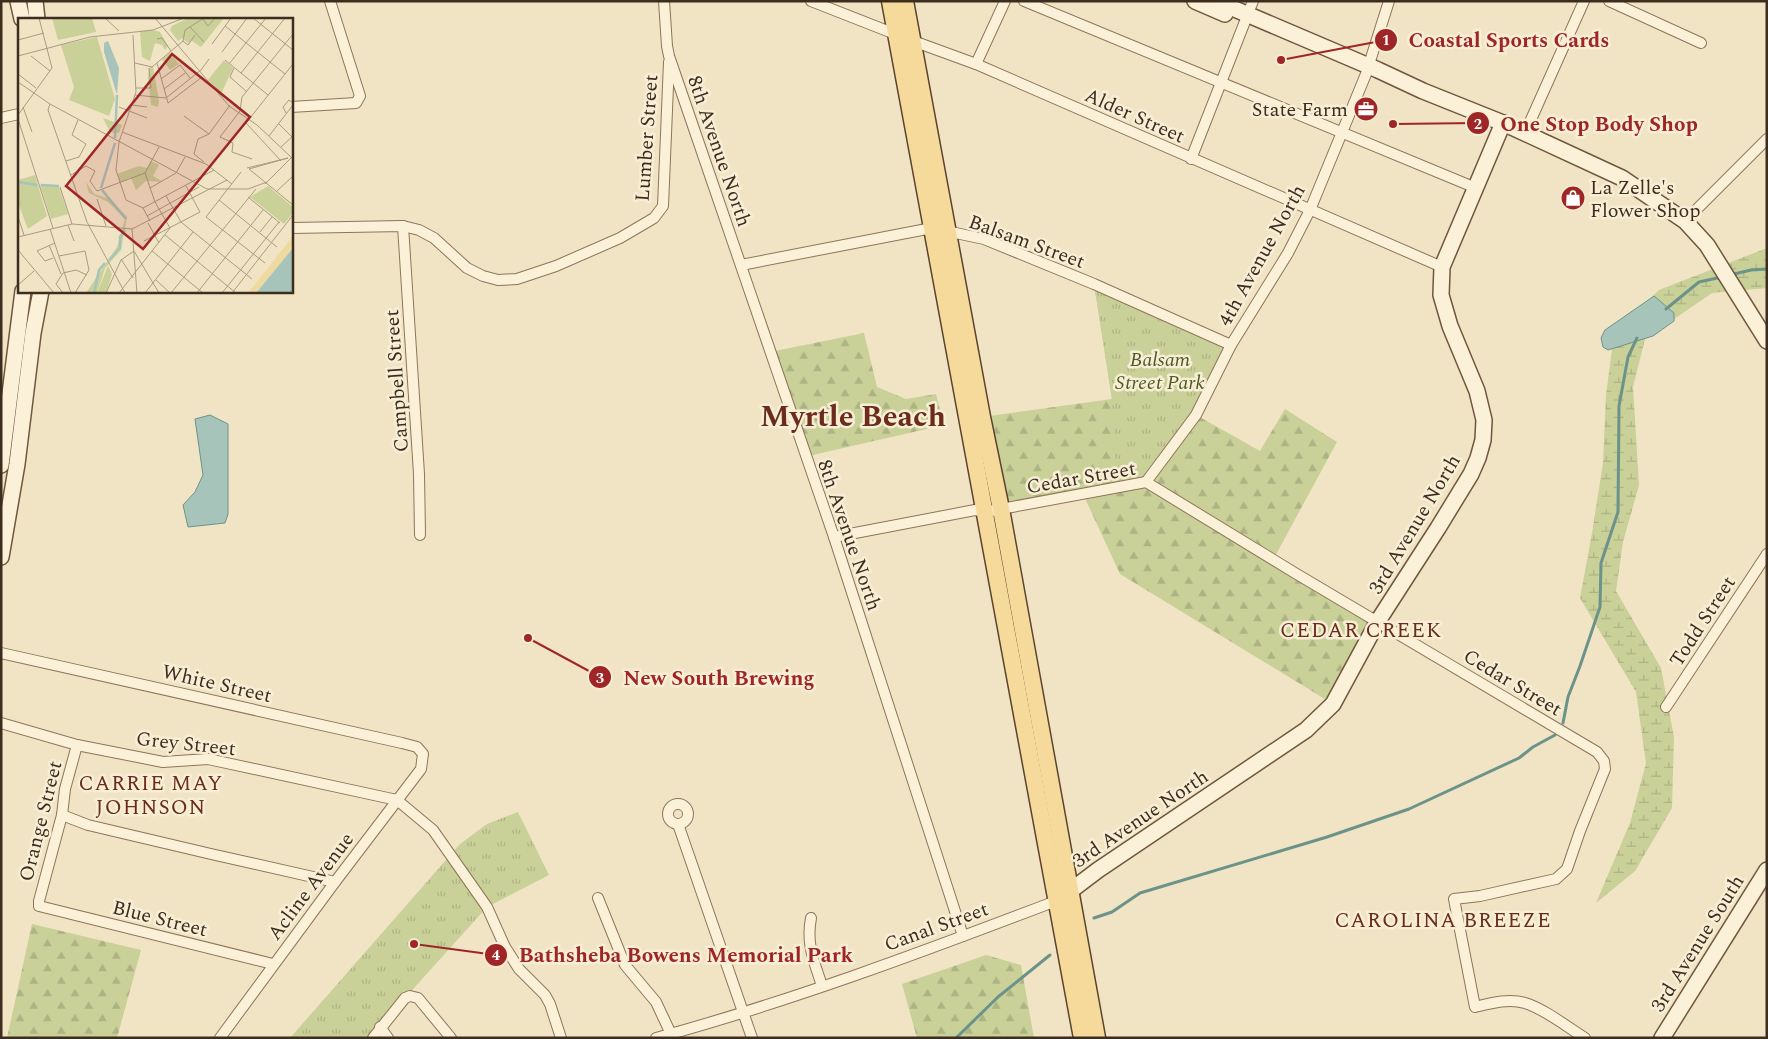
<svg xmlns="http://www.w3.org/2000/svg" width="1768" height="1039" viewBox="0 0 1768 1039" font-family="Spectral,serif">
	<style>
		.forest { fill: url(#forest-firs) }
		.wetland { fill: url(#wetland-marsh) }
		.park { fill: url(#park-tufts) }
		.water { fill: #a7c4bb; stroke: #6c938a }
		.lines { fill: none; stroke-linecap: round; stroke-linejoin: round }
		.stream { stroke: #6c938a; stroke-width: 3 }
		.street-casing { stroke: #8d755a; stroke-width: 12 }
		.secondary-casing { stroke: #6f563d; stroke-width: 18 }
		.primary-casing { stroke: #5b432e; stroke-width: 19 }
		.street { stroke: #fbf1d9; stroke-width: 10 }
		.secondary { stroke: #fbf1d9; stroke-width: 15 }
		.primary { stroke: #f5da9b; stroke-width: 16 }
		.labels { text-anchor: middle; stroke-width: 5; stroke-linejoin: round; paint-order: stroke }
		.poi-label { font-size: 20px; fill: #3c2d1e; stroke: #f8eed5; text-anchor: end }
		.street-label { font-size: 20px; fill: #3c2d1e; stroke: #f8eed5 }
		.park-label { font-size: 20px; font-style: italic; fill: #4c5a24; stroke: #f8eed5 }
		.neighbourhood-label { font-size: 21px; letter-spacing: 1px; fill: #6b2c1b; stroke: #f8eed5 }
		.town-label { font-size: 30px; font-weight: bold; fill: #6b2c1b; stroke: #f8eed5 }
		.inset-river { fill: none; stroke: #a7c4bb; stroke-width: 2.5 }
		.inset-road { fill: none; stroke: #a99b82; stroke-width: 1 }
		.view { fill: #9f2626; fill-opacity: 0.15; stroke: #9f2626; stroke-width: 2.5 }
		.inset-edge { fill: none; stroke: #3c2d1e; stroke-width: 2.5 }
		.leader { fill: none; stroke: #9f2626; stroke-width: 2 }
		.callout-dot { fill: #9f2626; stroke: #f8eed5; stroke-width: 2 }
		.mark-label { font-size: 15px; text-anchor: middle; font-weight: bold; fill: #fff }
		.callout-label { font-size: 21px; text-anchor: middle; font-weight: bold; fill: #9f2626; stroke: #f8eed5; stroke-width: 5; stroke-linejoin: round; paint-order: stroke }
	</style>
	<defs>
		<pattern id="forest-firs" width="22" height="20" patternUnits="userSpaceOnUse" patternTransform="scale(1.25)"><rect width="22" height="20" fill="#c9d098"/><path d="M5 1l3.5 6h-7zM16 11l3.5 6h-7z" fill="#aeb383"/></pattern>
		<pattern id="wetland-marsh" width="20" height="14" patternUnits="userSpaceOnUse" patternTransform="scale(1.25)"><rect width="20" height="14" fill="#c9d098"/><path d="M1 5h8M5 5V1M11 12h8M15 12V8" fill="none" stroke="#aeb383"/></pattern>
		<pattern id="park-tufts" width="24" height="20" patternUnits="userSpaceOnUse" patternTransform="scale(1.25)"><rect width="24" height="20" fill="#c9d098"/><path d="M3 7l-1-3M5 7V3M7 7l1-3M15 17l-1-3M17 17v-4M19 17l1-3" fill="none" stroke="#aeb383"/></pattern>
	</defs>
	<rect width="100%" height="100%" fill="#f1e4c5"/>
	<g class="forest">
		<path d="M1094 284 1196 415 1260 451 1285 409 1337 442 1273 560 1378 621 1333 704 1120 574 1083 494 1001 509 982 417 1112 399Z"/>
		<path d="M864 333 877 387 906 399 936 394 944 425 804 457 770 352Z"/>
		<path d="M32 924 141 950 117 1038H7Z"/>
		<path d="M986 955 1021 965 1034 1038H917L902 984Z"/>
	</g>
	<path class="wetland" d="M1767 248V288L1712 293 1645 339 1633 387 1639 485 1623 542 1616 591 1661 668 1674 737 1672 808 1635 871 1596 903 1630 823 1646 763 1636 692 1580 598 1592 533 1603 463 1606 395 1614 334 1659 290Z"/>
	<g class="park">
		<path d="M1094 284 1231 345 1196 415 1146 482 1117 488 1112 399Z"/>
		<path d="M518 812 549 875 487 907 405 998 373 1038H290L460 844 487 824Z"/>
	</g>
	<g class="water">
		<path d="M1654 296 1674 313V321L1653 336 1608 350 1603 347 1601 338 1605 330Z"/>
		<path d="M210 415 228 424V514L225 523 188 527 183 505 195 492 203 475 195 419Z"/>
	</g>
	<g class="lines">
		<g class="stream">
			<path d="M1730 275 1751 270 1767 269"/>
			<path d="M1666 309 1699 282 1722 277"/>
			<path d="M1563 723 1568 697 1580 666 1600 607 1601 563 1618 512 1619 406 1628 357 1637 338"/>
			<path d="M1094 918 1112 912 1140 893 1327 837 1409 809 1519 758 1533 747 1555 735"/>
			<path d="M956 1038 998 997 1050 955"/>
		</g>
		<defs>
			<g id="street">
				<path d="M664 1 667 46 669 56 834 537 963 936"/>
				<path d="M811 1 913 41 976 64 1442 267"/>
				<path d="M1024 1 1476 188"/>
				<path d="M1609 1 1701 43"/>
				<path d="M976 64 1005 1"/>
				<path d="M291 107 356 103 360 96 330 1"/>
				<path d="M1 118 19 114"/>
				<path d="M1525 133 1584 1"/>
				<path d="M1191 159 1253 1"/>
				<path d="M1685 221 1767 139"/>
				<path d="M403 226 419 474 420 535"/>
				<path d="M291 228 403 226 419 230 434 238 467 268 483 276 498 280 517 279 556 266 620 238 654 218 663 206 669 62"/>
				<path d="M741 265 932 228 984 239 1094 284 1231 345"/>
				<path d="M1146 482 1196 415 1231 345 1288 253 1310 210 1366 74 1389 1"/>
				<path d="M834 537 975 510 985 512 1146 482 1295 573 1597 752 1604 761 1605 769 1580 831 1567 869 1556 879 1480 896 1454 899 1475 1007C1491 1003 1509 998 1525 1003 1545 1009 1567 1027 1585 1038"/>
				<path d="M1 653 402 743 417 747 423 754 421 769 335 882 220 1038"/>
				<path d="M1666 707 1767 554"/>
				<path d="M1 723 77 745 163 762 208 759 397 800 433 830 487 907 505 947 519 969 545 995 550 1004 561 1038"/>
				<path d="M77 745 65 789 62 815 39 901V906L273 964"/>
				<circle cx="678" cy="814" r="10"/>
				<path d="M62 815 88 825 211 854 335 882"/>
				<path d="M678 824 752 1038"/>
				<path d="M598 898 625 965 656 1002 671 1034"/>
				<path d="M811 918C806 944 814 961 822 986"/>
				<path d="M380 1027 388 1038"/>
				<path d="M373 1038 405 998 410 996 418 998 451 1038"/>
				<path d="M656 1038C792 1001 925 951 1056 901"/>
			</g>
			<g id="secondary">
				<path d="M18 1 22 19"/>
				<path d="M35 1 37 19"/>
				<path d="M1195 1 1225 14"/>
				<path d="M1216 1 1378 70 1423 91 1503 123 1622 178 1685 221 1707 245 1767 341"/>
				<path d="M1 465 23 291"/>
				<path d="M1 557 17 464 33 333 41 291"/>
				<path d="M1061 898 1098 870 1306 730 1333 704 1378 621 1438 528 1471 474 1478 458 1483 440 1484 420 1477 391 1450 326 1441 295 1442 267 1503 123"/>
				<path d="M1662 1038 1767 870"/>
			</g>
			<g id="primary">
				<path d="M890 1 1082 1038"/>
				<path d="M905 1 982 417 1001 509 1097 1038"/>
			</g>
		</defs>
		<use href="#street" class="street-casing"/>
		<use href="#secondary" class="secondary-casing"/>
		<use href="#primary" class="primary-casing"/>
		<use href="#street" class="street"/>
		<use href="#secondary" class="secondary"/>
		<use href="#primary" class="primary"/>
	</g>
	<defs>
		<symbol id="office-disc" viewBox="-11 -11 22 22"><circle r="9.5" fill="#9f2626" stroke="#f8eed5"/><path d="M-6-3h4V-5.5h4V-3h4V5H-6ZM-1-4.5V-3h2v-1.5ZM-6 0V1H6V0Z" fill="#fff"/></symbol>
		<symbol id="shop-disc" viewBox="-11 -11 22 22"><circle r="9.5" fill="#9f2626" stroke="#f8eed5"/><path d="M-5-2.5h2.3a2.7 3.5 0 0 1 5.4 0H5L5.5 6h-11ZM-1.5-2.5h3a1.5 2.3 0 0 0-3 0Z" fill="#fff"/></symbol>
	</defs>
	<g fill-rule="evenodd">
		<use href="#office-disc" x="1352" y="95" width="28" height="28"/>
		<use href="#shop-disc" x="1559" y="184" width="28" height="28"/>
	</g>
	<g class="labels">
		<g class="poi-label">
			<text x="1348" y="116">State Farm</text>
			<text x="1590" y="194" text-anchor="start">La Zelle's<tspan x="1590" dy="23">Flower Shop</tspan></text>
		</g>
		<g class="street-label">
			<text transform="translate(1135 115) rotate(24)" y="7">Alder Street</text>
			<text transform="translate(646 138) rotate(-86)" y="7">Lumber Street</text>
			<text transform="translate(720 151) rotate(71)" y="7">8th Avenue North</text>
			<text transform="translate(1027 241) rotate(20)" y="7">Balsam Street</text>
			<text transform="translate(1261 255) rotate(-61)" y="7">4th Avenue North</text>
			<text transform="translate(396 381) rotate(-94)" y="7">Campbell Street</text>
			<text transform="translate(1081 477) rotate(-10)" y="7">Cedar Street</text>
			<text transform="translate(1414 524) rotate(-59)" y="7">3rd Avenue North</text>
			<text transform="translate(850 535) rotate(71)" y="7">8th Avenue North</text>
			<text transform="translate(1702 621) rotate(-57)" y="7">Todd Street</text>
			<text transform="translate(1513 682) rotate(31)" y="7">Cedar Street</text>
			<text transform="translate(217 683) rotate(13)" y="7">White Street</text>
			<text transform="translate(186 743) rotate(6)" y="7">Grey Street</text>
			<text transform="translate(1140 818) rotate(-34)" y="7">3rd Avenue North</text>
			<text transform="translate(40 821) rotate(-76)" y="7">Orange Street</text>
			<text transform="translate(310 886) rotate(-53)" y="7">Acline Avenue</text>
			<text transform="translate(160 918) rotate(14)" y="7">Blue Street</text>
			<text transform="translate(936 926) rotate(-20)" y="7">Canal Street</text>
			<text transform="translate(1697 943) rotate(-58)" y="7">3rd Avenue South</text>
		</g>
		<g class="park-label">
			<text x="1160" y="366">Balsam<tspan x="1160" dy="23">Street Park</tspan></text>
		</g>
		<g class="neighbourhood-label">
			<text x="1361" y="637">CEDAR CREEK</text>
			<text x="151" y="790">CARRIE MAY<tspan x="151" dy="24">JOHNSON</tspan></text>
			<text x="1443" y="927">CAROLINA BREEZE</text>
		</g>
		<g class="town-label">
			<text x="853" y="426">Myrtle Beach</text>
		</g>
	</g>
	<g transform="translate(18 18)">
		<rect width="275" height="275" fill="#f1e4c5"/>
		<path d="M250 168 275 189V195L266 206 232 179Z" fill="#c9d098"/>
		<path d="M74 0 78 14 40 22 34 0ZM170 0H206L183 29 174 23 170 25 164 20 160 23 152 12 154 8ZM135 12 142 14 150 28 147 32 144 27 137 25 132 43 124 39 122 13ZM79 19 97 81 91 98 51 82 56 69 43 27ZM152 35 161 46 152 52 144 41ZM85 100 104 107 101 115 92 114ZM133 143 141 147 135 158 145 164 128 163 118 172 113 160 102 164 99 156 121 148 129 150ZM17 157 29 198 10 211 0 185V162ZM22 167 41 169 50 196 33 201Z" fill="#c9d098"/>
		<path d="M68 164 76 176 92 181 109 199 103 232 87 250 79 275H68L99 229 107 201 90 184 71 175Z" fill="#c9d098"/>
		<path d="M275 218V230L238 275H230Z" fill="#eedaa1"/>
		<path d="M206 42 215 50 203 76 190 62ZM135 48 141 83 140 89 133 87 130 59 131 50ZM90 248 94 256 88 275H79Z" fill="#c9d098"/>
		<path d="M90 23 101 50 99 77 86 34V25ZM275 230V275H238L243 269Z" fill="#a7c4bb"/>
		<path class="inset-river" d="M97 120 99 77M0 164 19 167M23 167 41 168M83 170 97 125M84 172 108 201M91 242 102 230V219L107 212M76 275 81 252 87 245"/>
		<path class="inset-road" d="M87 0 101 13M137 0 211 88 239 107 275 141M235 0 275 32M185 1 190 8 197 0M207 8 267 56M172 9 186 24M115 17 118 74 101 124 98 152 108 182 125 190 132 203M139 21 144 20 153 33M0 22 26 15M165 23 170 27 177 17M194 26 213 0M204 34 229 0M0 38 72 19 135 12 166 0M13 38 32 53M207 42 250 77M117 45 134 49 165 23 167 12 186 0M139 45 150 85 184 59M211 46 248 0M216 50 212 59 229 74M223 55 267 0M0 56 18 70M143 61 162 47 172 60M0 64 32 86 189 171H230L249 164M118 70H133L131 50M146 71 167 55M117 77 148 80 183 52 191 41M32 86 30 92 69 204 107 275M114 87 129 89M5 89 14 114M101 89 129 100M268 95 265 89 271 82 275 85M0 97 34 50 21 0M166 98 191 116M0 101 35 210M261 106 275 120M104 114 188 146 214 166M251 118 275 87M263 129 275 118M234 141 214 134 215 125 202 119 222 93 224 79 275 16M48 143 61 139 68 126 54 117 60 102M263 143 228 105 275 46M186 144 176 136 180 121 191 116 212 87M229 150 270 140 231 151M231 151 275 187M223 154 188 199 247 245M53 157 68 148 77 153 72 163 79 173 127 155 141 129M247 166 275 138M42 169 54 206M132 170 158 155 167 139M259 173 275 158M148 178 163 204 234 261M230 179 262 205M79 181 88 208M201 182 259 229M125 190 196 152M129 198 181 169M0 199 6 217M130 205 141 225M50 207 56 223M32 211 53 275M114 211 119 275M242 214 254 199M147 217 218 275M0 219 54 206 114 211 209 162M126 223 182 194 168 168M31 227 43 256M0 232 36 275M134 233 185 275M41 238 67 233 71 252 57 275M35 240 27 243 19 233 37 225M103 241 115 260M138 262 152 275M0 267 16 253M45 275 38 266 45 255 58 252 69 257M88 275 103 242 116 233 141 275M101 275 152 210 137 184 127 155M127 275 175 214M153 275 238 171M179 275 245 192M204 275 261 204M214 275 275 197"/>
		<path class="view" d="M154 36 232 99 125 231 48 168Z"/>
		<rect width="275" height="275" class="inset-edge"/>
	</g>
	<path class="leader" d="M1281 60L1386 40M1393 124L1478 123M528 638L600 677M414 944L496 955"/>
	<g class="callout-dot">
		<circle cx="1281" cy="60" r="5"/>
		<circle cx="1393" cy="124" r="5"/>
		<circle cx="528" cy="638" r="5"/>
		<circle cx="414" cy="944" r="5"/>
		<circle cx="1386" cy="40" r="12"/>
		<circle cx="1478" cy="123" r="12"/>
		<circle cx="600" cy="677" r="12"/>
		<circle cx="496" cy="955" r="12"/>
	</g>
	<g class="mark-label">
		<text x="1386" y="45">1</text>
		<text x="1478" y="129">2</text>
		<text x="600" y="683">3</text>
		<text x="496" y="960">4</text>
	</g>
	<g class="callout-label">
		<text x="1509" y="47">Coastal Sports Cards</text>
		<text x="1599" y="131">One Stop Body Shop</text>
		<text x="719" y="685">New South Brewing</text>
		<text x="686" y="962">Bathsheba Bowens Memorial Park</text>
	</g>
	<rect width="1768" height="1039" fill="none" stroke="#3c2d1e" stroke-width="5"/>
</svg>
